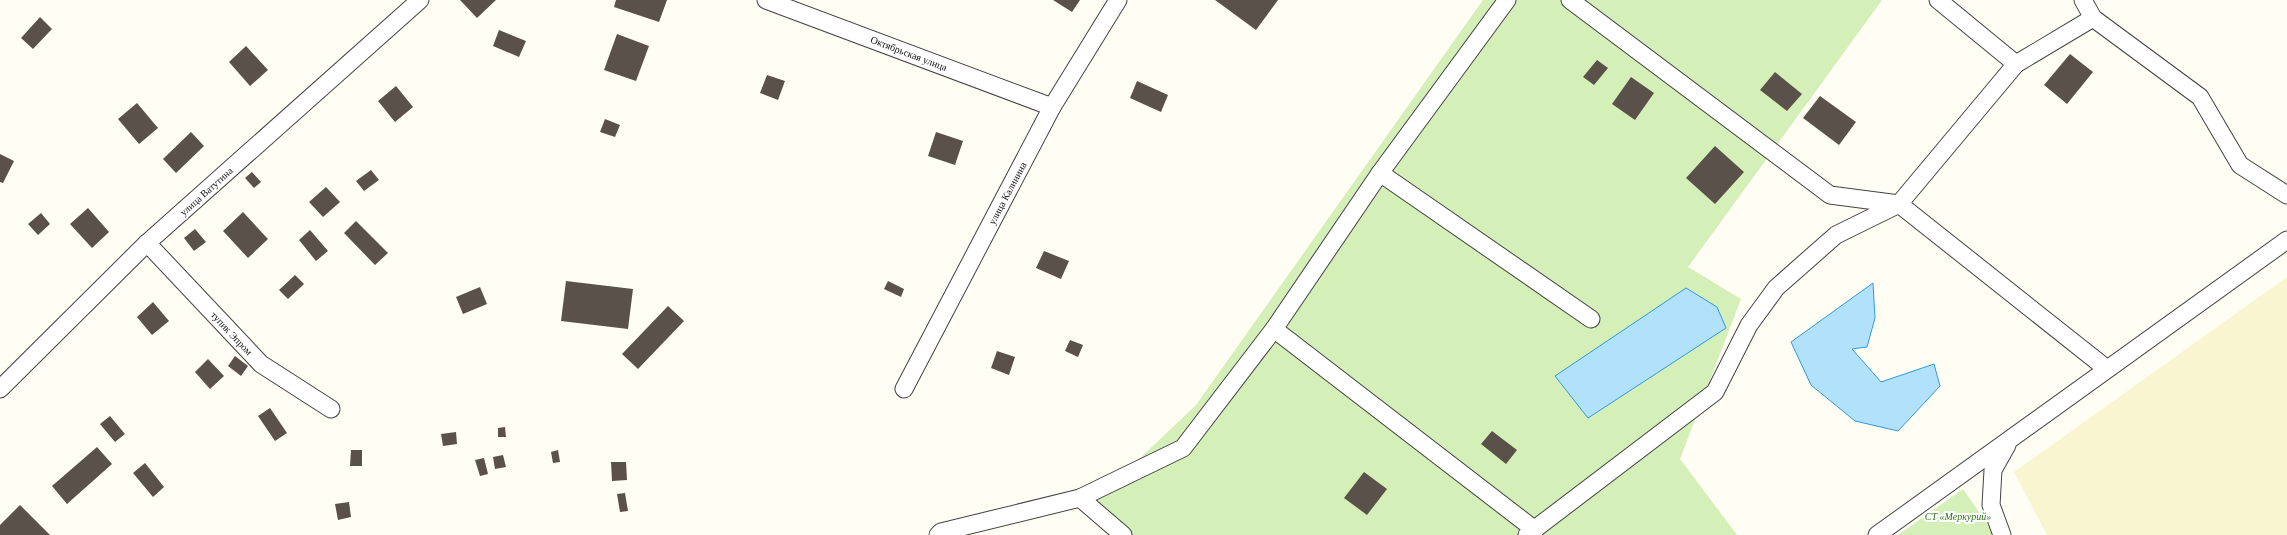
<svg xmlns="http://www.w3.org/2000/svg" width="2287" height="535" viewBox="0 0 2287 535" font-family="'Times New Roman',serif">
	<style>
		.farmland { fill: #f9f5d0 }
		.green { fill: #d5efb8 }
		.water { fill: #b2e1fc; stroke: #319adb }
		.building { fill: #5a514b }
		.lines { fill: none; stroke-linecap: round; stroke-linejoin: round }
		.minor-casing { stroke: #434343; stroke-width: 19 }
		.minor { stroke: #fff; stroke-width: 17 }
		.labels { text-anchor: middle; stroke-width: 4; stroke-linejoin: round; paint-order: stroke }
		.street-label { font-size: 10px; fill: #101010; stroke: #fff }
		.park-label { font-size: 10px; font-style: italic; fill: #2c7018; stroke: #fff }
	</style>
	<rect width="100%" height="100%" fill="#fffdf4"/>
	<path class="farmland" d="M2287 277V535H2047L2014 472Z"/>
	<g class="green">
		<path d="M1483 0H1882L1688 267 1741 299 1680 459 1737 535H1108L1093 503 1196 405Z"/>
		<path d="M1963 489 1995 535H1898Z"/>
	</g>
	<g class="water">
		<path d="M1873 283 1875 318 1867 347 1852 349 1881 382 1934 364 1940 386 1898 431 1855 421 1811 385 1791 342Z"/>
		<path d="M1686 288 1717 307 1726 328 1588 418 1555 376Z"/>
	</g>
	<g class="building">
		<path d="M460 0H496L477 18Z"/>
		<path d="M616 0H667L659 22 614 7Z"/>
		<path d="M1053 0H1080L1072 12Z"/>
		<path d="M1215 0H1278L1256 30Z"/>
		<path d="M40 17 52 29 33 49 21 38Z"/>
		<path d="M499 30 526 41 519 57 493 46Z"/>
		<path d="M617 34 649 46 636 81 604 70Z"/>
		<path d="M246 46 268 70 250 86 229 62Z"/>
		<path d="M2070 54 2093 72 2067 104 2044 85Z"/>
		<path d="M1597 60 1608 68 1594 85 1583 77Z"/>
		<path d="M1775 72 1802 94 1787 111 1760 90Z"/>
		<path d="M767 75 785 81 778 100 760 93Z"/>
		<path d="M1631 77 1654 93 1635 120 1612 104Z"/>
		<path d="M1137 81 1168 95 1161 112 1130 98Z"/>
		<path d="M396 86 413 107 395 122 378 101Z"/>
		<path d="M1820 96 1856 122 1839 145 1803 118Z"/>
		<path d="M137 103 158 128 139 144 118 119Z"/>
		<path d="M605 119 620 125 615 137 600 132Z"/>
		<path d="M191 132 204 146 176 173 163 159Z"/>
		<path d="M936 132 963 141 955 165 928 156Z"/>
		<path d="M1715 146 1744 172 1715 204 1686 178Z"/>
		<path d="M0 154 14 161 3 183 0 182Z"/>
		<path d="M371 170 379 180 364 191 356 181Z"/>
		<path d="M252 172 261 182 254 188 245 178Z"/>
		<path d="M326 187 340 202 323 217 309 202Z"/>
		<path d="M88 208 109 232 92 248 70 224Z"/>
		<path d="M243 212 268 239 248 258 223 231Z"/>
		<path d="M41 213 50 224 38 235 28 224Z"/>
		<path d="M356 221 388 253 375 265 344 233Z"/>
		<path d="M195 229 206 242 194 251 184 238Z"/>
		<path d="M310 230 328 251 316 261 299 240Z"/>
		<path d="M1044 251 1069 261 1061 279 1036 268Z"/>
		<path d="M295 275 304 284 288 299 279 290Z"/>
		<path d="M566 281 633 289 628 329 561 321Z"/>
		<path d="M888 281 904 289 901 297 884 289Z"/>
		<path d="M480 287 487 304 463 314 456 297Z"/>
		<path d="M153 302 169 321 152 335 137 317Z"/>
		<path d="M668 306 684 321 638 369 622 354Z"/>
		<path d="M1070 340 1083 345 1078 357 1065 351Z"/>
		<path d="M997 351 1015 357 1009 375 991 368Z"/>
		<path d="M235 356 248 366 241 376 228 366Z"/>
		<path d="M208 359 224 376 210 389 195 372Z"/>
		<path d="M270 408 287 433 275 441 258 416Z"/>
		<path d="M110 416 125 434 115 442 100 424Z"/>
		<path d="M505 427 506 437H498V428Z"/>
		<path d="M1492 431 1517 450 1506 464 1481 444Z"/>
		<path d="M456 432 457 444 443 446 441 434Z"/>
		<path d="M97 447 112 464 67 504 52 486Z"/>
		<path d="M351 450H362V466H350Z"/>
		<path d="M558 450 560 462 553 463 551 452Z"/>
		<path d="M503 455 506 467 495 469 493 457Z"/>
		<path d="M484 458 488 474 480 476 475 460Z"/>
		<path d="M611 462H626L627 480 612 481Z"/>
		<path d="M145 463 164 487 153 497 133 473Z"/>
		<path d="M1364 472 1387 489 1367 515 1344 498Z"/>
		<path d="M625 493 628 511 620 512 617 494Z"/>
		<path d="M349 502 351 517 338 520 335 504Z"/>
		<path d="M20 505 50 535H0V525Z"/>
	</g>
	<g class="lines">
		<defs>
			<g id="minor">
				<path d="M766 0 1052 107"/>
				<path d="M1570 0 1830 195 1899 204"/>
				<path d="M1938 0 2016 64 2093 18"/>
				<path d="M2083 0 2093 18 2200 97 2240 165 2287 195"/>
				<path d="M2016 64 1899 204 2107 369"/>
				<path d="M1380 173 1591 319"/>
				<path d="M147 243 261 364 331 409"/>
				<path d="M1274 329 1535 530"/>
				<path d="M0 389 147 243 420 0"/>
				<path d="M904 389 1052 107 1118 0"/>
				<path d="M1080 498 1183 448 1274 329 1380 173 1507 0"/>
				<path d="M938 535 941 532 1080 498 1123 535"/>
				<path d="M1527 535 1715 392 1749 325 1776 288 1836 235 1899 204"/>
				<path d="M1877 535 2287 240"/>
				<path d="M2002 535 1991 505 1993 470 2007 445"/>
			</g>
		</defs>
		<use href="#minor" class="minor-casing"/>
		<use href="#minor" class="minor"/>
	</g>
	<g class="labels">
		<g class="street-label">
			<text transform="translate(909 53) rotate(21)" y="4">Октябрьская улица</text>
			<text transform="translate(206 191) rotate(-42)" y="4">улица Ватутина</text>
			<text transform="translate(1007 193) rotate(-62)" y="4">улица Калинина</text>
			<text transform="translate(232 333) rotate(47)" y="4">тупик Эпром</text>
		</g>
		<g class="park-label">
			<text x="1958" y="520">СТ «Меркурий»</text>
		</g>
	</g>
</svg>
